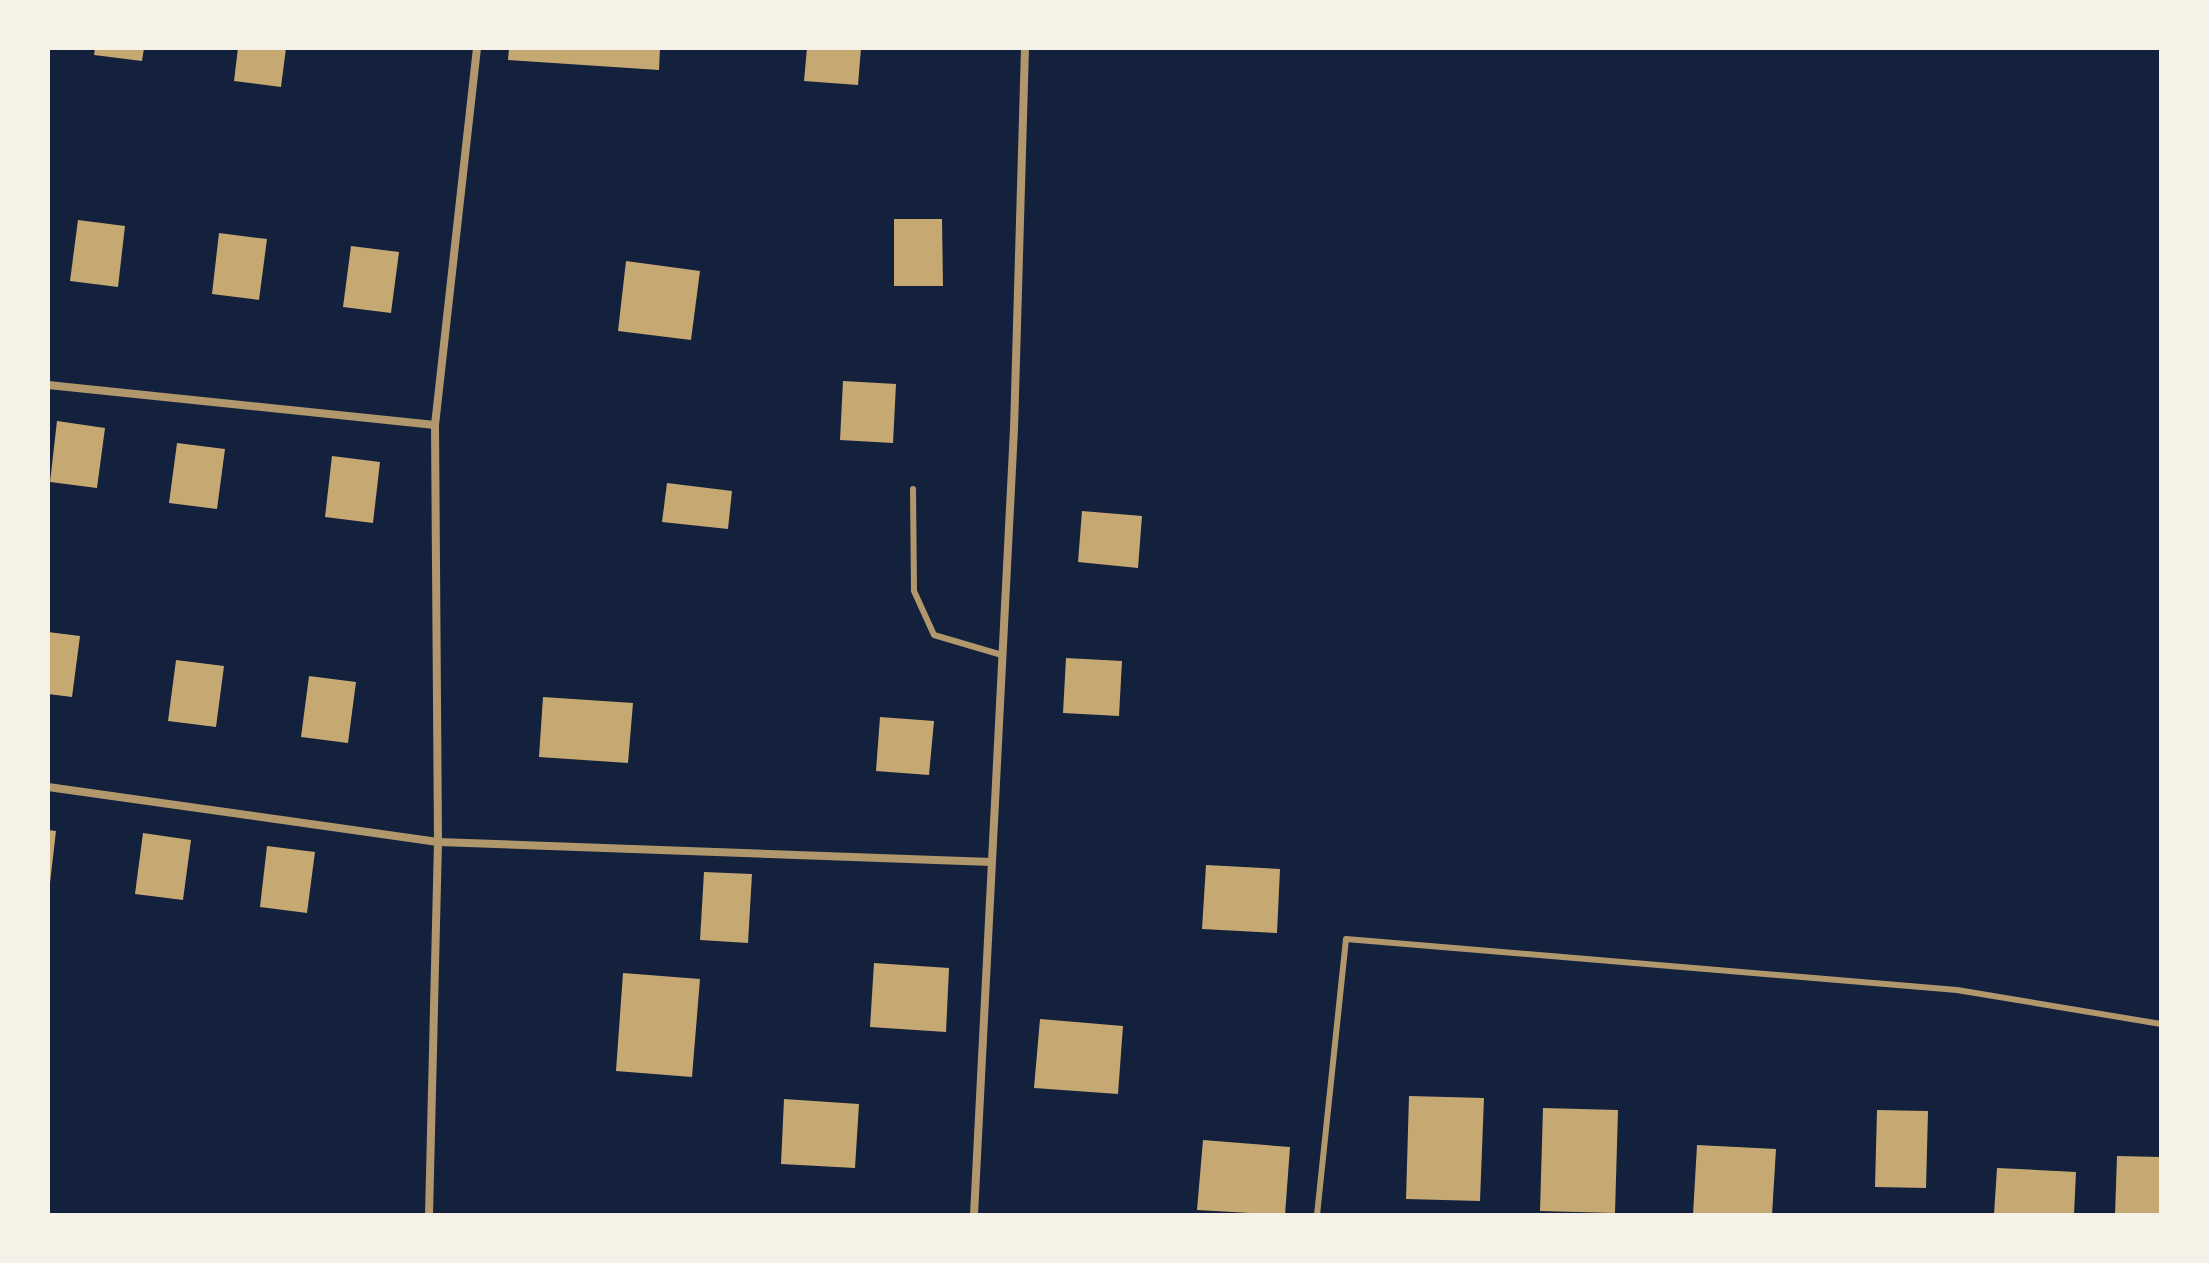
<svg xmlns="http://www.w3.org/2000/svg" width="2209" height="1263" viewBox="0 0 2209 1263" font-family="'Sofia Sans Condensed',sans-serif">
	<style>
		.building { fill: #c6a872 }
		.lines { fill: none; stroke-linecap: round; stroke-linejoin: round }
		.service { stroke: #b1986c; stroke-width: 6 }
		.minor { stroke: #b1986c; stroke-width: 8 }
	</style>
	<rect width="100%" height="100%" fill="#14213d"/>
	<g class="building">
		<path d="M95 48H144L142 61 94 55Z"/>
		<path d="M238 48H286L281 87 234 81Z"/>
		<path d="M509 48H660L659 70 508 60Z"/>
		<path d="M807 48H861L858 85 804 81Z"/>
		<path d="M894 219H942L943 286H894Z"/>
		<path d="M78 220 125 226 118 287 70 281Z"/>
		<path d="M219 233 267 239 259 300 212 294Z"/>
		<path d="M351 246 399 252 391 313 343 307Z"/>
		<path d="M626 261 700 271 691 340 618 331Z"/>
		<path d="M843 381 896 384 893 443 840 440Z"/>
		<path d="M57 421 105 428 97 488 50 482Z"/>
		<path d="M177 443 225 449 217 509 169 503Z"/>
		<path d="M332 456 380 462 373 523 325 517Z"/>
		<path d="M667 483 732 491 728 529 662 522Z"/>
		<path d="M1082 511 1142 516 1138 568 1078 562Z"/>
		<path d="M48 632 80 636 72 697 48 694Z"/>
		<path d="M1066 658 1122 661 1119 716 1063 713Z"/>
		<path d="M176 660 224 666 216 727 168 721Z"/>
		<path d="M309 676 356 682 348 743 301 737Z"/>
		<path d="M543 697 633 703 628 763 539 757Z"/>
		<path d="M880 717 934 721 929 775 876 771Z"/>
		<path d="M48 830 56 831 50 883H48Z"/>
		<path d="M143 833 191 840 183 900 135 894Z"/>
		<path d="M267 846 315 852 307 913 260 907Z"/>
		<path d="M1206 865 1280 869 1277 933 1202 929Z"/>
		<path d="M704 872 752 874 748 943 700 940Z"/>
		<path d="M874 963 949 968 946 1032 870 1027Z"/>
		<path d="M623 973 700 979 692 1077 616 1071Z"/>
		<path d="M1040 1019 1123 1026 1118 1094 1034 1088Z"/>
		<path d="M1409 1096 1484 1098 1480 1201 1406 1199Z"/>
		<path d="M784 1099 859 1104 855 1168 781 1164Z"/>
		<path d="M1543 1108 1618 1110 1615 1213 1540 1211Z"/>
		<path d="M1877 1110 1928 1111 1926 1188 1875 1187Z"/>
		<path d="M1203 1140 1290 1147 1285 1215 1197 1210Z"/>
		<path d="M1697 1145 1776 1149 1772 1215H1693Z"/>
		<path d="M2117 1156 2161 1157V1215H2115Z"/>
		<path d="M1997 1168 2076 1172 2074 1215H1994Z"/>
	</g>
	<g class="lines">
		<g class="service">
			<path d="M913 489 914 591 934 635 1002 655"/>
			<path d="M1317 1215 1346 939 1957 990 2161 1024"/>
		</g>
		<g class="minor">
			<path d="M48 385 435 425"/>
			<path d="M48 787 438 842 991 862"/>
			<path d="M429 1215 438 842 435 425 477 48"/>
			<path d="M974 1215 1014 429 1025 48"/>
		</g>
	</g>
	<rect width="2209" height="1263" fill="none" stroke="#f6f1e7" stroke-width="100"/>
</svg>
